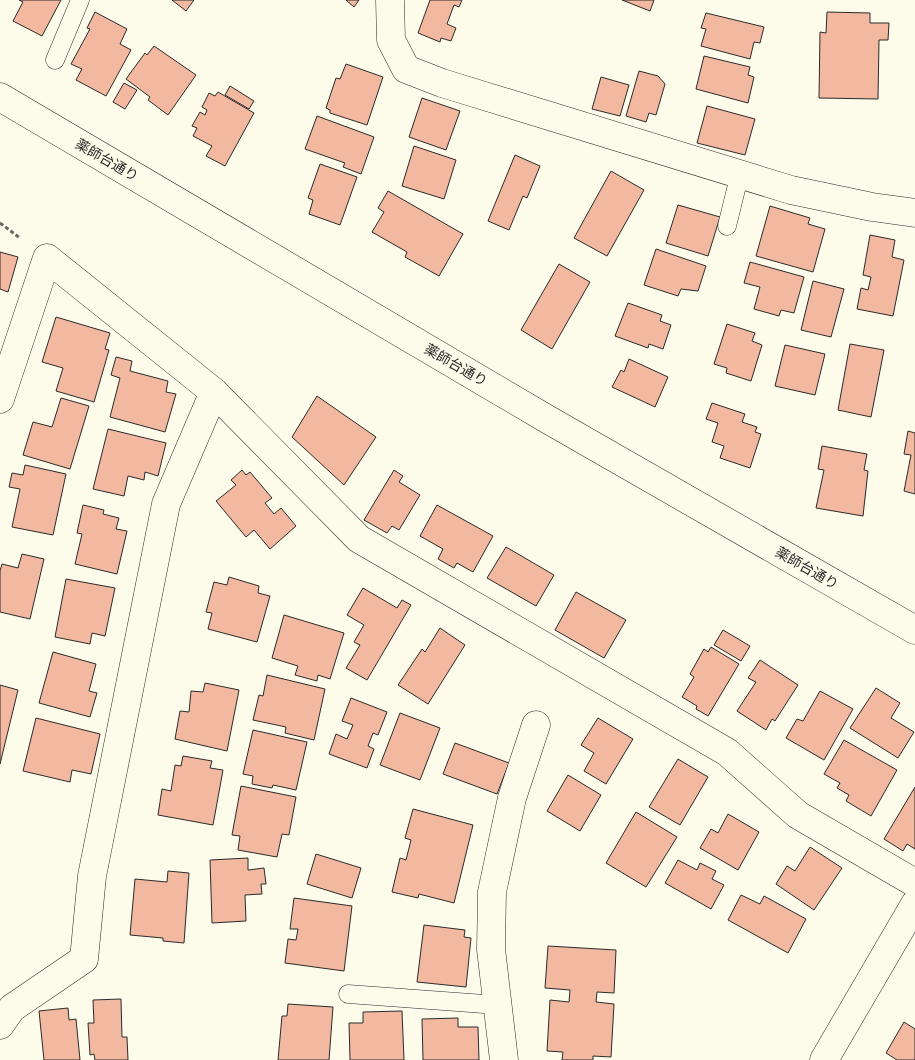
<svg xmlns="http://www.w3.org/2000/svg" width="915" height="1060" viewBox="0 0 915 1060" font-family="'Archivo Narrow','Noto Sans JP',sans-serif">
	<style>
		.building { fill: #f2b8a0; stroke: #2b2b2b }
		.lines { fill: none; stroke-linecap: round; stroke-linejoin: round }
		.lane-casing { stroke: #2b2b2b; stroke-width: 19 }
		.street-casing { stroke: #2b2b2b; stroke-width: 29 }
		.secondary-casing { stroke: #2b2b2b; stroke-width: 29 }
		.path { stroke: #6a6964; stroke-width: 3; stroke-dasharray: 4 2.5; stroke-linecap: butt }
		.lane { stroke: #fdfbea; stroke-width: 18 }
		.street { stroke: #fdfbea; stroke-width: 28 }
		.secondary { stroke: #fdfbea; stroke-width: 28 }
		.labels { text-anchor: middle; stroke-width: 4; stroke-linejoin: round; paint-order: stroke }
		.street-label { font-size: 14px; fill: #2b2b2b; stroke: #fdfbea }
	</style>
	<rect width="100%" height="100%" fill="#fdfbea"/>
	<g class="building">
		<path d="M19 0H61L42 36 13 21 23 2Z"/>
		<path d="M172 0H194L186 11Z"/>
		<path d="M346 0H359L354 7Z"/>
		<path d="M430 0H462L459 7 454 5 447 24 456 28 451 41 441 38 440 42 418 33Z"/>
		<path d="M622 0H654L650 11Z"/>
		<path d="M95 12 127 29 120 44 131 50 106 96 76 80 82 69 71 64 90 29 87 28Z"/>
		<path d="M827 12 870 13V23H889L888 40H879L878 99 819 98 820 32 826 33Z"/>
		<path d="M706 13 764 27 760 43 754 42 750 59 701 46 706 29 701 28Z"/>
		<path d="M154 46 196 75 168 115 148 100 150 97 126 79 145 53 147 55Z"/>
		<path d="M704 56 750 67 748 75 754 77 748 103 696 89Z"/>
		<path d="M346 64 383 77 367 125 330 113V110L326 108 336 78 340 79Z"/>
		<path d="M639 71 658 76 665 84 656 115 649 113 646 122 626 116Z"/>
		<path d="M601 77 629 85 620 116 592 109Z"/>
		<path d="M124 83 137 90 125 109 113 102Z"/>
		<path d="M230 86 254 101 249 109 225 95Z"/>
		<path d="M218 92 254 113 225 166 206 156 212 146 193 136 197 128 192 126 200 112 205 115 207 110 202 107 209 93 215 96Z"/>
		<path d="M422 98 460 111 446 150 409 137Z"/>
		<path d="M707 106 755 119 745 155 697 143Z"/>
		<path d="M317 116 374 137 361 174 343 167 345 163 305 149Z"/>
		<path d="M414 146 456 160 444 199 402 186Z"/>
		<path d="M515 155 540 166 527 198 523 196 509 230 488 221Z"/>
		<path d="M320 164 357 177 340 225 309 214 313 200 308 198Z"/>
		<path d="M611 171 644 190 607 256 574 238Z"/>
		<path d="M388 191 463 234 439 276 405 257 407 252 372 232 384 212 378 208Z"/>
		<path d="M678 205 720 217 708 256 666 243Z"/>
		<path d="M770 206 810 218 808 224 825 229 813 272 756 256Z"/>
		<path d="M870 235 895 240 892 257 904 260 893 316 857 309 861 288 868 290 871 277 863 275Z"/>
		<path d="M656 249 706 266 698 291 681 289 678 296 644 285Z"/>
		<path d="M0 252 18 257 8 292 0 289Z"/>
		<path d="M750 262 804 277 794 313 781 310 779 316 754 309 760 287 744 283Z"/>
		<path d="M559 264 590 282 552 349 521 330Z"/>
		<path d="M813 281 844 289 831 337 801 330Z"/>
		<path d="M628 303 662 315 660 321 671 325 663 349 649 344 648 348 615 336Z"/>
		<path d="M56 317 110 333 105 349 109 350 94 402 56 391 63 368 42 362Z"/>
		<path d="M727 324 755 333 752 341 762 345 751 381 726 373 727 368 714 364Z"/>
		<path d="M850 344 884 350 871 417 838 410Z"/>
		<path d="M785 345 825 354 815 395 775 386Z"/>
		<path d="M116 357 132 361 130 371 168 381 166 392 176 394 165 432 110 417 120 378 111 375Z"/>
		<path d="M629 359 668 377 655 407 612 387 621 370 624 372Z"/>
		<path d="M317 396 376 437 344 485 292 437Z"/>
		<path d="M61 398 89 406 70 469 23 455 33 422 52 427Z"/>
		<path d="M712 403 745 414 742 422 757 427 755 432 761 434 750 468 720 458 724 446 712 442 718 423 706 419Z"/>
		<path d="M108 429 166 443 158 476 145 472 144 480 128 476 124 496 93 489Z"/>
		<path d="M908 431 915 433V494L904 491 911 455 904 454Z"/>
		<path d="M822 446 867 454 864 470 868 471 863 516 816 508 824 470 818 469Z"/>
		<path d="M25 465 66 474 53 535 12 527 20 489 9 487 12 473 23 475Z"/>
		<path d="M242 470 246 475 250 472 272 498 265 503 274 514 281 508 296 526 270 549 254 530 246 537 216 501 236 485 231 480Z"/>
		<path d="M394 470 403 476 399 482 420 495 399 530 392 526 387 533 364 520Z"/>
		<path d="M83 505 104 510 103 514 119 518 116 529 127 531 117 574 75 564 82 534 77 533Z"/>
		<path d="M437 505 493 536 473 572 457 563 454 568 438 559 443 549 420 536Z"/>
		<path d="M506 547 554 575 536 606 487 578Z"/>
		<path d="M22 554 44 559 30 619 0 612V571L2 564 18 568Z"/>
		<path d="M229 577 259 586 258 593 270 596 257 642 208 629 212 613 206 612 214 582 227 585Z"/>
		<path d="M66 579 115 588 105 636 92 633 90 644 55 637Z"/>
		<path d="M363 588 397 608 402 600 411 605 367 680 346 668 360 645 354 642 364 625 347 615Z"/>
		<path d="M576 592 626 620 604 658 555 630Z"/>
		<path d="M284 615 344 633 330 679 318 675 317 681 295 675 298 666 272 658Z"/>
		<path d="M440 628 465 645 428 704 398 685 422 649 425 652Z"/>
		<path d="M723 630 750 646 741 661 714 645Z"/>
		<path d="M711 647 739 664 708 716 696 709 697 706 682 697 694 677 690 674 704 649 708 652Z"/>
		<path d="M53 652 96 664 89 691 97 693 90 717 39 703Z"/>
		<path d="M760 660 798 685 775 721 772 719 766 730 737 711 756 682 748 678Z"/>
		<path d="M267 675 325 689 314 740 285 733 286 727 253 720 259 695 263 696Z"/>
		<path d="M205 683 239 690 227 751 175 739 180 711 189 712 191 691 203 692Z"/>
		<path d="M0 685 18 690 0 764Z"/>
		<path d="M876 688 900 703 891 718 914 732 898 758 850 728Z"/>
		<path d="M820 691 853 709 824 760 786 738 797 719 803 721Z"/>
		<path d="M351 698 387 712 378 735 373 733 368 746 374 749 367 768 329 754 336 734 347 739 353 725 342 721Z"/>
		<path d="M400 713 440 728 420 780 380 765Z"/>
		<path d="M36 718 100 734 91 774 72 770 70 782 23 771Z"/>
		<path d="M598 718 633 739 606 784 584 771 594 753 581 745Z"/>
		<path d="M253 730 307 742 296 790 273 785 272 788 252 784 253 776 243 774Z"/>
		<path d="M844 740 897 770 871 816 846 801 849 795 837 788 840 783 824 774Z"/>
		<path d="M455 743 509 763 497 794 443 774Z"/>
		<path d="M183 756 212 761 210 768 223 770 213 825 158 815 162 789 171 791 175 765 181 766Z"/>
		<path d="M678 759 708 777 680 825 649 807Z"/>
		<path d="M568 775 601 795 580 831 547 811Z"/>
		<path d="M241 786 296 797 289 835 282 834 277 857 238 850 240 836 232 835Z"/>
		<path d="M915 787V849L907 844 903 851 884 839Z"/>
		<path d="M413 809 473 825 454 903 419 894 418 898 392 892 400 858 406 860 411 840 405 838Z"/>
		<path d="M636 812 677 837 646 887 606 863Z"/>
		<path d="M728 814 759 832 738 870 700 848 711 829 718 833Z"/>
		<path d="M810 847 842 868 814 910 776 884 787 866 795 871Z"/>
		<path d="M316 854 361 868 352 898 307 884Z"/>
		<path d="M248 858V870L264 868 266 884H261L262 894 245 895 246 921 212 923 210 860Z"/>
		<path d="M678 860 697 870 700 863 716 871 712 879 724 885 711 909 665 883Z"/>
		<path d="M168 871 189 873 184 943 163 941V938L130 935 135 879 167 882Z"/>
		<path d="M741 895 760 904 764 896 806 919 788 953 728 920Z"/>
		<path d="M294 898 352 906 344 971 285 963 288 939 296 940 298 929H290Z"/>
		<path d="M424 925 465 930 464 937 471 938 466 987 417 982Z"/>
		<path d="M548 946 616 950 614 993 597 992 596 1002 614 1004 611 1057 593 1056V1060H562L563 1052 547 1051 550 1000 569 1002 570 990 545 988Z"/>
		<path d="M121 999 122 1037H127L128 1060H95L94 1054 90 1055 88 1023H94L93 1000Z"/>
		<path d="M288 1004 333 1007 329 1060H278L282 1016H287Z"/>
		<path d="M68 1008 69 1020 76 1019 80 1060H44L39 1011Z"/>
		<path d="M402 1011 404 1060H350L349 1023H363V1012Z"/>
		<path d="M458 1018V1027H478L479 1060H423L422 1019Z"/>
		<path d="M904 1022 915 1029V1060H897L886 1053Z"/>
	</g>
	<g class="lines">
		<defs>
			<g id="lane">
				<path d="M55 60 80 0"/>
				<path d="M727 226 740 173"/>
				<path d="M348 994 498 1005"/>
			</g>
			<g id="street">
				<path d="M390 0 391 40 406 69 442 83 791 190 872 207 915 213"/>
				<path d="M0 399 47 258 214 392 359 539 727 752 798 815 915 883"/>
				<path d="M0 1025 12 1008 84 959 92 876 166 504 214 392"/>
				<path d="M504 1060 491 949 492 892 512 798 536 725"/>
				<path d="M824 1060 915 904"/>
			</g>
			<path id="secondary" d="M0 97 547 419 915 630"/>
		</defs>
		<use href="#lane" class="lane-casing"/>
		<use href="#street" class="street-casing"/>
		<use href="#secondary" class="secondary-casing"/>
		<path class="path" d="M0 223 20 238"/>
		<use href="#lane" class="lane"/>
		<use href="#street" class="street"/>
		<use href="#secondary" class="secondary"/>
	</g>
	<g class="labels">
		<g class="street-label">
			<text transform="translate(107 160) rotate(30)" y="5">薬師台通り</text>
			<text transform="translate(456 365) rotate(30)" y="5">薬師台通り</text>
			<text transform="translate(807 568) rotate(30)" y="5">薬師台通り</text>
		</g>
	</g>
</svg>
